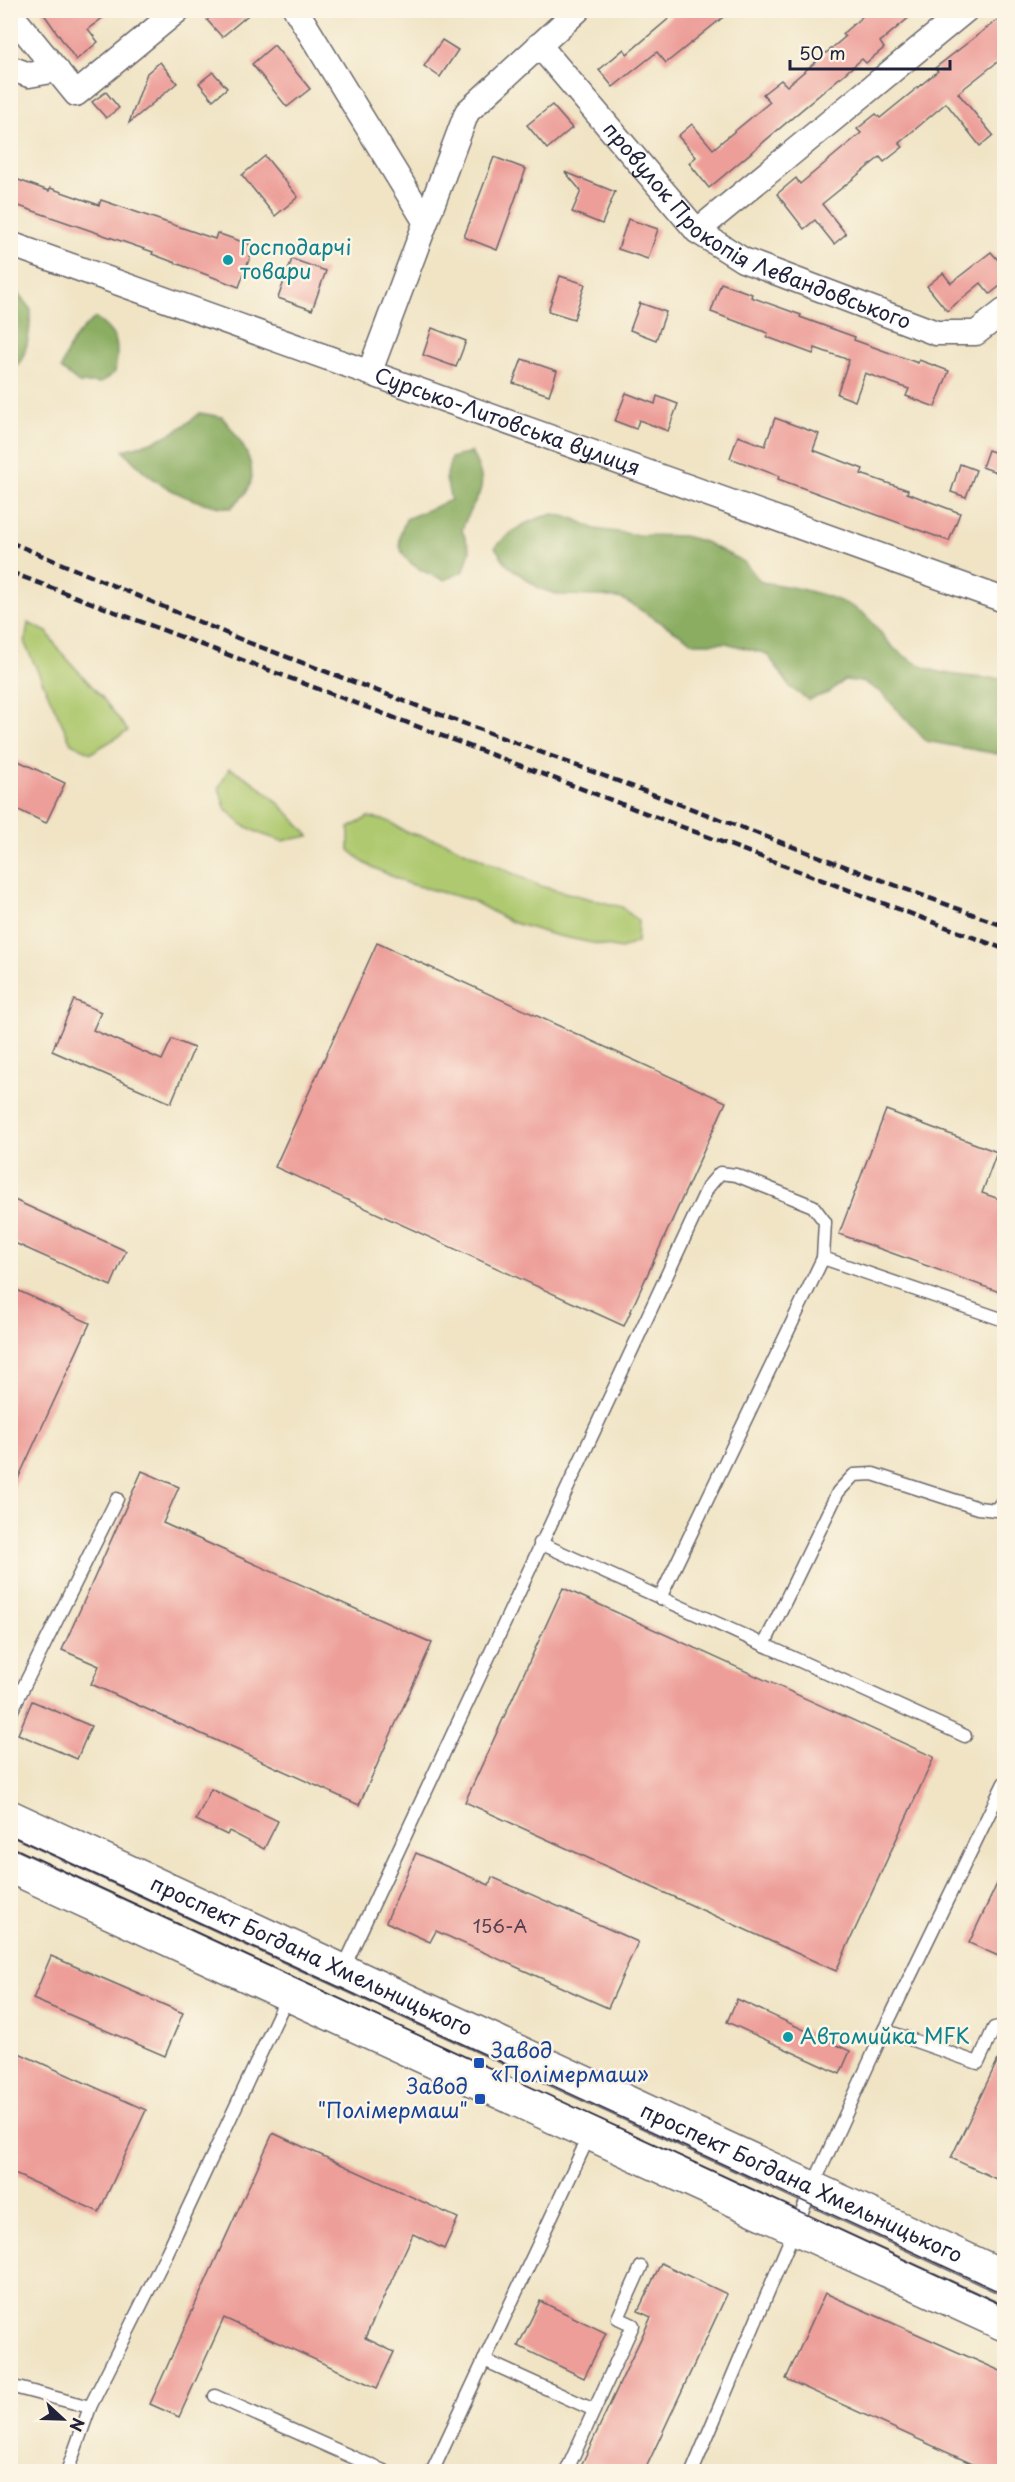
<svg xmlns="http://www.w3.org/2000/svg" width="1015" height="2482" viewBox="0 0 1015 2482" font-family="'Playpen Sans',sans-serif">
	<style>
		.green { fill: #afc96f; stroke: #687655; stroke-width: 1.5 }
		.forest { fill: #8bad62; stroke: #56684e; stroke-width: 1.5 }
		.building { fill: #ed9e99 }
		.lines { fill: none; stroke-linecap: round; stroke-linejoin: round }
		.lane-casing { stroke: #6a666b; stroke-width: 15 }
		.street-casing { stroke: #6a666b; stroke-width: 27 }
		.secondary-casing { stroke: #6a666b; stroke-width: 36 }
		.lane { stroke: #fff; stroke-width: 12 }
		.street { stroke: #fff; stroke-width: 24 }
		.secondary { stroke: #fff; stroke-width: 33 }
		.tram { stroke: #22223b; stroke-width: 1.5 }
		.rail { stroke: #22223b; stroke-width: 4.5; stroke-dasharray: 9 4.5; stroke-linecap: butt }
		.culture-dot { fill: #0f9aa8; stroke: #fcf5e5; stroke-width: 2 }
		.transit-dot { fill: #1a4fb4; stroke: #fcf5e5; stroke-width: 2 }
		.labels { text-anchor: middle; stroke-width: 5; stroke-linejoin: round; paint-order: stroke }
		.number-label { font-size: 18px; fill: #554152 }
		.street-label { font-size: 21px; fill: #22223b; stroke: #fcf5e5 }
		.culture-label { font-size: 21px; fill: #0d838f; stroke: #fcf5e5; text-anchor: start }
		.transit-label { font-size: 21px; fill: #164399; stroke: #fcf5e5; text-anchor: start }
	</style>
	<rect width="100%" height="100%" fill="#fcf5e5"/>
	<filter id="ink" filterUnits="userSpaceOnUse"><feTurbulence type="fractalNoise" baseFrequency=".0167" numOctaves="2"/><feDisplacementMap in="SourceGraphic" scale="12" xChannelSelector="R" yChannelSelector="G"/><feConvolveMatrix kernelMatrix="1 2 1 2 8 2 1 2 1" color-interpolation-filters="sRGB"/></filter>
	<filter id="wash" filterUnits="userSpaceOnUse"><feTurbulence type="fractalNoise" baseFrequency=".008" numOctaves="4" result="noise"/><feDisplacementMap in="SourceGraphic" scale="24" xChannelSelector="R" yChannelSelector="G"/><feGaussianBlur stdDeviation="1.35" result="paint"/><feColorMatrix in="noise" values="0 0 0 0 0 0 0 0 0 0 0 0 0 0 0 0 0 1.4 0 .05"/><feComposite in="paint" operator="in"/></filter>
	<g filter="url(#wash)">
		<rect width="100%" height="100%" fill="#f0e4c5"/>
		<g class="green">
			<path d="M28 623 47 632 59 650 102 697 128 731 91 753 71 743 25 644Z"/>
			<path d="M229 768C261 783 286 809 309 836L282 841 261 834 241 824 225 808 219 788Z"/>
			<path d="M368 817 388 821 406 832 445 842 540 886 622 907 638 921 637 942 621 949 554 935 511 922 471 900 406 883 366 864 349 850V828Z"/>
		</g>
		<g class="forest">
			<path d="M10 290 18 293 31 310C30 331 28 359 11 373Z"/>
			<path d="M95 318C119 335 119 343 115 372L101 383H79L61 369C68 346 76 333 95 318Z"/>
			<path d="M200 413 222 417C238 436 264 469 245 494 241 499 235 503 231 508 188 504 150 483 123 450 153 443 177 434 200 413Z"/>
			<path d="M471 452C494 493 474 492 462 530L470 550 464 571 445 580C427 574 396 562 400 537 401 531 404 525 406 519L451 500 446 479 451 458Z"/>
			<path d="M554 514 575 519 595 529 639 535 684 536 705 542 744 562 761 582C791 586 842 596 865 615 877 625 884 640 896 650 907 658 919 666 932 670 945 674 992 681 1004 677V755L926 741 882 693 864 682 844 680 828 693 808 700 791 688 767 654 726 643H694L623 599 603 596 560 595 540 589 507 565 495 547C515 528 526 520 554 514Z"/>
		</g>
		<g id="blocks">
			<g class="building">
				<path d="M41 10H113L88 29 98 42 76 60Z"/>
				<path d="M219 10H254L222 37 207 20Z"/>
				<path d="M679 10H732L666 63 657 52 613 87 599 70 624 49 627 54Z"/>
				<path d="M870 10H918L880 42 884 48 866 63 862 59 709 188 689 163 696 157 678 136 692 124 713 149 770 102 763 94 781 80 787 86 845 37 842 34Z"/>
				<path d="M1005 14V56L958 93 993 135 980 146 946 103 899 143 903 147 884 162 880 157 822 204 846 234 834 244 815 220 804 229 777 194 796 178 800 184 861 133 857 129 876 114 880 118 938 71 935 68Z"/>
				<path d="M442 40 458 50 440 77 424 66Z"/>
				<path d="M274 45 310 89 287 107 252 64Z"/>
				<path d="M160 62 177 83 129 123 147 73Z"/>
				<path d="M213 72 227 88 213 100 199 83Z"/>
				<path d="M106 92 119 108 106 118 92 102Z"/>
				<path d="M552 105 572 128 547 149 527 125Z"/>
				<path d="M265 156 298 197 275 216 242 175Z"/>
				<path d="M494 157 526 169 497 250 464 237Z"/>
				<path d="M565 172 615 192 602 224 572 212 581 191Z"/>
				<path d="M10 177 49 191 50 188 99 205 101 200 215 239 217 233 254 246 239 287 152 254 153 252 10 203Z"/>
				<path d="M628 219 658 229 648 259 618 249Z"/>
				<path d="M991 252 1005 268V282L990 294 981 283 947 311 927 286 943 273 951 283Z"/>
				<path d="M292 259 326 271 312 310 278 298Z"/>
				<path d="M560 276 585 284 574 319 548 311Z"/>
				<path d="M721 283 752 294 751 297 801 315 800 317 855 337 854 340 918 363 919 360 949 371 935 407 906 396 909 389 865 373 855 401 837 394 849 360 815 348 813 354 767 337 768 333 711 312Z"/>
				<path d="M640 303 666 312 656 340 630 330Z"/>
				<path d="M432 328 466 341 456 367 423 355Z"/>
				<path d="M522 359 557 371 549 395 513 383Z"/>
				<path d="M626 393 655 404 657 396 678 404 668 431 639 420 636 429 615 421Z"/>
				<path d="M775 418 819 434 813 450 863 469 861 474 908 490 907 493 960 513 949 541 778 479 779 476 730 458 738 436 765 446Z"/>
				<path d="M988 450 1005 456 999 473 982 467Z"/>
				<path d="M960 464 976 470 966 497 951 492Z"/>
				<path d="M10 757 65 783 46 823 10 806Z"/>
				<path d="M377 943 726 1102 624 1326 275 1167Z"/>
				<path d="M74 1000 101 1012 93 1030 162 1060 172 1039 194 1048 171 1103 52 1051Z"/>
				<path d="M886 1110 997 1152 982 1193 1005 1201V1294L839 1234Z"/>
				<path d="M10 1198 126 1251 111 1286 10 1241Z"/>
				<path d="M10 1287 90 1323 10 1496Z"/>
				<path d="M142 1471 179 1487 163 1523 432 1643 359 1805 91 1684 99 1666 62 1650Z"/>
				<path d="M563 1588 934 1757 836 1971 465 1802Z"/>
				<path d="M32 1701 91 1726 77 1759 18 1734Z"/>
				<path d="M211 1789 278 1821 264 1849 229 1831 227 1835 196 1820Z"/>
				<path d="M416 1853 489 1885 492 1877 638 1942 608 2008 436 1931 430 1942 386 1922Z"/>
				<path d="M1005 1867V1959L969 1943Z"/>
				<path d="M51 1956 183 2013 165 2056 33 1999Z"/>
				<path d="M737 1999 850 2051 840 2074 727 2022Z"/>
				<path d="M1005 2045V2183L951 2158Z"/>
				<path d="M10 2049 146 2110 99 2212 10 2172Z"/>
				<path d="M273 2133 458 2218 444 2249 413 2234 365 2338 394 2352 377 2388 224 2318 179 2417 150 2404Z"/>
				<path d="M661 2263 727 2294 644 2472H578L651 2317 638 2311Z"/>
				<path d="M825 2293 1005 2373V2472H990L786 2379Z"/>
				<path d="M540 2301 606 2333 584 2378 518 2346Z"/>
			</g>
		</g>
	</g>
	<g filter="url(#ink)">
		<use href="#blocks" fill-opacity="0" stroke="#6a666b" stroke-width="1.5"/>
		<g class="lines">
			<defs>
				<g id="lane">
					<path d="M540 1543 965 1736"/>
					<path d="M660 1598 823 1258"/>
					<path d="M764 1645 838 1492 854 1475 873 1474 978 1508 996 1510 1004 1499"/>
					<path d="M10 1714 117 1499"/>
					<path d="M343 1969 708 1187 720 1173 736 1175 813 1206 825 1222 823 1258 1004 1320"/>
					<path d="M884 2030 978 2063 994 2028 1004 2026"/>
					<path d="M484 2360 594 2410"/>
					<path d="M10 2386 90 2407 167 2253 288 1995"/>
					<path d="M215 2396 386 2472"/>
					<path d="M67 2472 90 2407"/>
					<path d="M432 2472 590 2134"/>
					<path d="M566 2472 633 2325 618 2318 641 2267"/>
					<path d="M692 2472 812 2188 884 2030 1004 1783"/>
				</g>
				<g id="street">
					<path d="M296 10 425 221"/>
					<path d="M10 13 76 94 178 10"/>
					<path id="s1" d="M539 45 697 231 743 260 936 333H976L1004 311"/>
					<path d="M10 68 29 75 57 70"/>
					<path d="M697 231 966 10"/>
					<path id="s2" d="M10 244 1004 600"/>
					<path d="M370 371 467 112 578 10"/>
				</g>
				<g id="secondary">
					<path id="s3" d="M10 1817 1004 2277"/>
					<path d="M10 1866 1004 2324"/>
				</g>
			</defs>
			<use href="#lane" class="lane-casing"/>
			<use href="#street" class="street-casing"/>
			<use href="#secondary" class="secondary-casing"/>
			<use href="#lane" class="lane"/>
			<use href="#street" class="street"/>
			<use href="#secondary" class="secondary"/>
			<g class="tram">
				<path d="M10 1835 1004 2294"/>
				<path d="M10 1846 1004 2306"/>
			</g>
			<g class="rail">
				<path d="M10 542 247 642 1004 926"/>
				<path d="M10 572 1004 949"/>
			</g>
		</g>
	</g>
	<g class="culture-dot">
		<circle cx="228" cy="260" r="6"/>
		<circle cx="788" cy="2037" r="6"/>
	</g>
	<g class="transit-dot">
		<rect x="473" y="2057" width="12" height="12" rx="3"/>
		<rect x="474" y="2093" width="12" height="12" rx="3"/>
	</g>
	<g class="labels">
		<g class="number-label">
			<text x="500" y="1933">156-А</text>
		</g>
		<g class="street-label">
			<text dy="7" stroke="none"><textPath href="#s1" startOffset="291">провулок Прокопія Левандовського</textPath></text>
			<text dy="7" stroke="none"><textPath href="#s2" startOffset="528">Сурсько-Литовська вулиця</textPath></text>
			<text dy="7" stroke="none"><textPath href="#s3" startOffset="332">проспект Богдана Хмельницького</textPath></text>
			<text dy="7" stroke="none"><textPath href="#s3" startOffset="872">проспект Богдана Хмельницького</textPath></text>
		</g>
		<g class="culture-label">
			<text x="240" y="255">Господарчі<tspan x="240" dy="24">товари</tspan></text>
			<text x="800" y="2044">Автомийка MFK</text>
		</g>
		<g class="transit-label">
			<text x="491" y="2058">Завод<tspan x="491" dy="24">«Полімермаш»</tspan></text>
			<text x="468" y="2094" text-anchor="end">Завод<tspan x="468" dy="24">"Полімермаш"</tspan></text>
		</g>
	</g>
	<rect width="1015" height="2482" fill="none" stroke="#fcf5e5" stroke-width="36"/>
	<g transform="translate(63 2419) rotate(112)" stroke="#fcf5e5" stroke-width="4.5" paint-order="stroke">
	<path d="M0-4.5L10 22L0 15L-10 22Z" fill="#22223b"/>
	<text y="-9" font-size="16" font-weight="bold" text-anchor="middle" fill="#22223b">N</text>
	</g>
	<path d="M790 60v9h160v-9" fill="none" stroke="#22223b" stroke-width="3"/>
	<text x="799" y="60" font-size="18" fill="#22223b" stroke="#fcf5e5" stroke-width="4.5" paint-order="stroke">50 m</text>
</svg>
